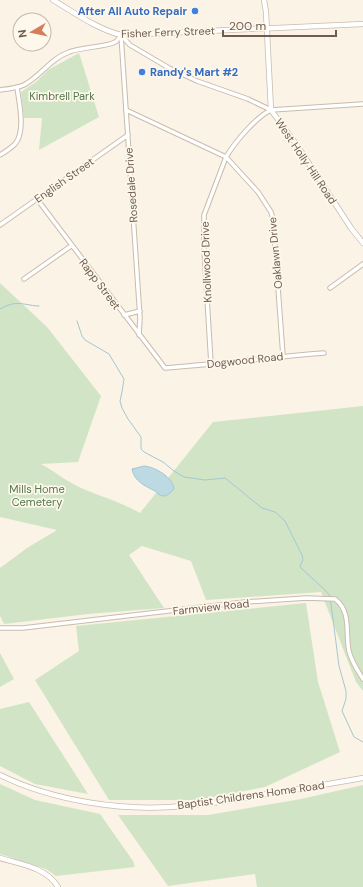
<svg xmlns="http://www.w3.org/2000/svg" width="363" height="887" viewBox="0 0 363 887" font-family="'DM Sans',sans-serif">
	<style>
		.green { fill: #d1e5c6 }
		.water { fill: #bdd9e1; stroke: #a4c7d1 }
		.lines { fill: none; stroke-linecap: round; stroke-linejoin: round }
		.stream { stroke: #a4c7d1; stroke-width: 1 }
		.minor-casing { stroke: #cabcad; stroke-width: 5.5 }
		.tertiary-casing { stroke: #cabcad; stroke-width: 6 }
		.minor { stroke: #fff; stroke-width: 3.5 }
		.tertiary { stroke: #fff; stroke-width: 4.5 }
		.shop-dot { fill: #3f7fe0; stroke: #fdf7ec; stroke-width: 1.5 }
		.labels { text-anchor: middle; stroke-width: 3.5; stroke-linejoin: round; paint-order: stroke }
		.shop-label { font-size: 11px; font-weight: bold; fill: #366cbe; stroke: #fdf7ec; text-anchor: end }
		.street-label { font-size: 11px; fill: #705c4e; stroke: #fdf7ec }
		.park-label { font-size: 11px; fill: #557a4a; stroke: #fdf7ec }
	</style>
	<rect width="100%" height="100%" fill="#faf3e6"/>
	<g class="green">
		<path d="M79 53 99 117 39 150 42 118H24L21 92 36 82 48 70Z"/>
		<path d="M0 283 47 327 101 396 78 462 41 464C54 471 66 481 79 487 99 496 121 502 140 513L213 422 363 406V691L356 682 321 592 206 600 191 561 142 546 129 555 164 608 88 614 4 624 0 616V568L27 548 57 530 0 517Z"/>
		<path d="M306 603 318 682 340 752 265 787 197 800H109L35 680 79 651 76 626Z"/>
		<path d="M0 653 14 679 0 687Z"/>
		<path d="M29 702 88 794 35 784 0 766V709Z"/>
		<path d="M0 784 35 800 100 814 133 861 135 867 56 876 46 869 0 854Z"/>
		<path d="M363 785V887H257L255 874 168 886 118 815H208L301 799Z"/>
	</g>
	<path class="water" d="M144 466C155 467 173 477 174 489 171 492 168 496 163 496 159 496 158 493 155 491 145 486 134 481 132 469Z"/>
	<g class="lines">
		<g class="stream">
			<path d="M0 309C4 307 8 305 12 304 21 302 30 306 39 306"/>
			<path d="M77 321 82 336 85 340 109 354 124 379 122 392 120 401 122 408 128 419 141 437V449L144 452 163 462 174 471 184 477 205 480 225 478 262 508 275 512 285 521 302 555 303 560 300 566 301 568 325 590 330 596 339 666 346 691V699L342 711 354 737 363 742"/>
		</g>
		<defs>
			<g id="minor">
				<path d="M121 35 140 318 139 335"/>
				<path d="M122 36 130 45 169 68 197 81 248 99 271 110"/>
				<path d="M0 90C8 89 17 88 24 85 41 76 50 59 69 52 81 47 107 47 115 42 117 41 119 38 121 35"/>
				<path d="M126 110 226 157 258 192 271 212 273 219 283 356"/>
				<path d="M0 155C5 152 11 148 15 144 26 131 19 103 17 87"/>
				<path d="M37 199 165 368C218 364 271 357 324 353"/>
				<path d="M0 225 128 135"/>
				<path d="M24 279 71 246"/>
				<path d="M330 288 363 264"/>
				<path d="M124 315 140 311"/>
				<path d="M211 364 204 248V215L226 157C235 142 256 117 271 110L363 104"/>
				<path d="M0 628H23L245 602 306 598 335 599C352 612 345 633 349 651 351 661 358 671 363 679"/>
			</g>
			<g id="tertiary">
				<path d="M53 0C75 13 97 29 121 35L363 24"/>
				<path d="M264 0 266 12 271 110 296 144 351 228 363 243"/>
				<path d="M0 775C53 801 124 812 183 806 209 804 235 800 261 795 295 790 329 784 363 778"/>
				<path d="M0 858C20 864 46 867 58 887"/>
			</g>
		</defs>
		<use href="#minor" class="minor-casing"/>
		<use href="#tertiary" class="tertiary-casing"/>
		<use href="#minor" class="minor"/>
		<use href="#tertiary" class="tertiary"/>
	</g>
	<g class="shop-dot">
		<circle cx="195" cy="11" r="4"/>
		<circle cx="142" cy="72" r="4"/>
	</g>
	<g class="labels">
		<g class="shop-label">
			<text x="187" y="15">After All Auto Repair</text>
			<text x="150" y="76" text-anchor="start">Randy's Mart #2</text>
		</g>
		<g class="street-label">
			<text transform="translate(168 32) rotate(-2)" y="4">Fisher Ferry Street</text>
			<text transform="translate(306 161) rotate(56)" y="4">West Holly Hill Road</text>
			<text transform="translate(64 180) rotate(-35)" y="4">English Street</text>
			<text transform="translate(131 185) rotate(-94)" y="4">Rosedale Drive</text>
			<text transform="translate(275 253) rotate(-95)" y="4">Oaklawn Drive</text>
			<text transform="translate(206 262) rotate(-92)" y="4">Knollwood Drive</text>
			<text transform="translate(100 284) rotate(53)" y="4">Rapp Street</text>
			<text transform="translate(245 360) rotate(-6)" y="4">Dogwood Road</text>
			<text transform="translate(211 607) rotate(-6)" y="4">Farmview Road</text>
			<text transform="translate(251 795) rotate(-8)" y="4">Baptist Childrens Home Road</text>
		</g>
		<g class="park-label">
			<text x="62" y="100">Kimbrell Park</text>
			<text x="37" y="493">Mills Home<tspan x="37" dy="13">Cemetery</tspan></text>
		</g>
	</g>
	<g transform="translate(32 32) rotate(261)"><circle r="19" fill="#fdf7ec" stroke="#c5b9ad"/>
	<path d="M0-3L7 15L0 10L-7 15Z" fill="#d67d59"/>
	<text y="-6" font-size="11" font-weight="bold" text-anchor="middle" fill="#705c4e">N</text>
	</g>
	<path d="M223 30v6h113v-6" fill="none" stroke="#705c4e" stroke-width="2"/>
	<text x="229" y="30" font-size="12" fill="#705c4e" stroke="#fdf7ec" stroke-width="3" paint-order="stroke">200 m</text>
</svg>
